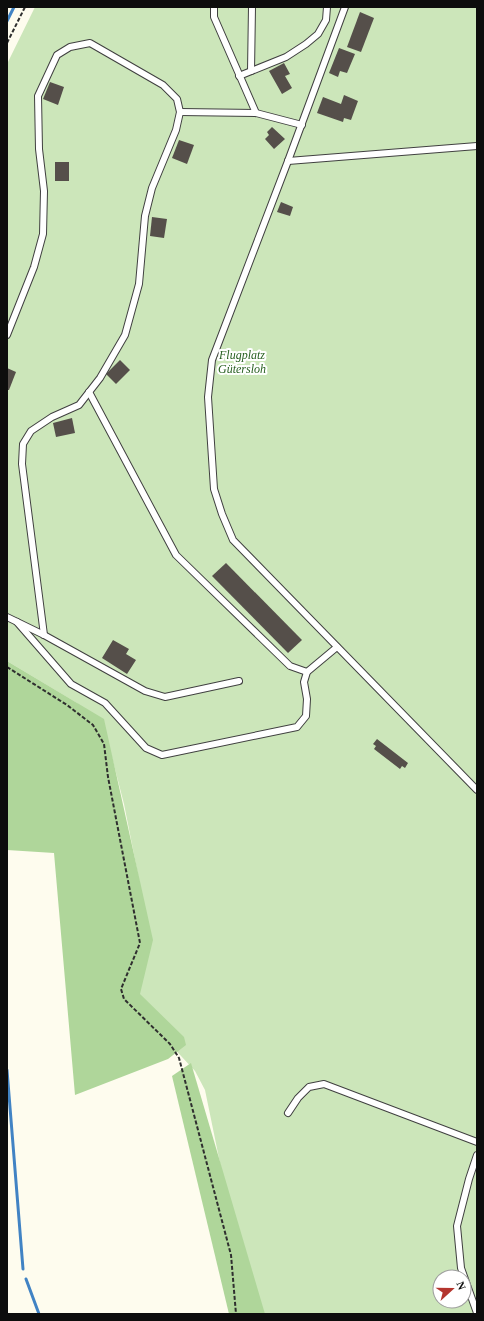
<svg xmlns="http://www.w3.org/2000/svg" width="484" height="1321" viewBox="0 0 484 1321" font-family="Georgia,serif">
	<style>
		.green { fill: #cce6ba; fill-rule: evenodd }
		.forest { fill: #afd69a }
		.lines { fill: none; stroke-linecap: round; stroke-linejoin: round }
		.stream { stroke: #4183c4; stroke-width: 3 }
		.building { fill: #554f4a }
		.lane-casing { stroke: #404040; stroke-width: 8 }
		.path { stroke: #2f2f2f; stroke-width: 2; stroke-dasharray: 4 2; stroke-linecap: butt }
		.lane { stroke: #fff; stroke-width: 6 }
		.labels { text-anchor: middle; stroke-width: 4; stroke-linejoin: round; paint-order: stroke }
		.park-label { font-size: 12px; font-style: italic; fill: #286021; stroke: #fff }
	</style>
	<rect width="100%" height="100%" fill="#fefcee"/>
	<path class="green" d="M35 7H477V1314H251L205 1090 195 1071 127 998 151 940 124 804 106 734 77 703 7 661V64ZM440 1277H464V1301H440Z"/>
	<g class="forest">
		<path d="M7 661 104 719 153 940 140 994 184 1037 186 1045 168 1059 75 1095 54 853 7 850Z"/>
		<path d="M191 1063 265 1314H229L172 1076Z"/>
	</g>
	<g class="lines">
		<g class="stream">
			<path d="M7 21 14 7"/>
			<path d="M7 1070 23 1269"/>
			<path d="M26 1279 39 1314"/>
		</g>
	</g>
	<g class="building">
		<path d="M360 12 374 18 361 52 347 47Z"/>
		<path d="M339 48 355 54 347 73 340 71 338 77 329 73Z"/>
		<path d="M284 63 290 74 285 76 292 88 282 94 269 71Z"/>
		<path d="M50 82 64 87 58 105 43 99Z"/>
		<path d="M344 95 358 101 351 120 344 118 343 122 317 113 323 97 341 104Z"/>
		<path d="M272 127 285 139 274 149 265 139 269 135 267 132Z"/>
		<path d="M179 140 194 145 187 164 172 158Z"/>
		<rect x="55" y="162" width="14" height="19"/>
		<path d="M281 202 293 207 290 216 277 212Z"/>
		<path d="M152 217 167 219 164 238 150 236Z"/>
		<path d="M120 360 130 370 116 384 106 374Z"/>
		<path d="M7 368 16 372 9 390H7Z"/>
		<path d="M72 418 75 433 56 437 53 423Z"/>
		<path d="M226 563 302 640 288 653 212 576Z"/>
		<path d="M113 640 129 649 126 654 136 660 127 674 102 658Z"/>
		<path d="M377 739 408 763 405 768 402 766 400 769 374 749 376 746 373 744Z"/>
	</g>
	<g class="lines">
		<defs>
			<g id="lane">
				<path d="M214 7V17L256 113"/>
				<path d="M345 7 288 161 212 360 208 397 214 489 222 514 233 540 477 790"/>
				<path d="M251 71 252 7"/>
				<path d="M239 76 286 57 306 44 318 34 326 20 327 7"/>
				<path d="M180 112 256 113 302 125"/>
				<path d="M288 161 477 146"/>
				<path d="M7 335 34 267 43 234 44 191 39 149 38 96 57 55 70 47 90 43 163 85 177 99 180 112 176 130 152 188 145 216 139 284 125 335 100 378 79 405 52 417 31 431 23 444 22 464 44 635"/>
				<path d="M89 392 176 555 290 666 307 672"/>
				<path d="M7 617 44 635 145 691 165 697 239 681"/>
				<path d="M17 622 71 684 105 703 146 748 162 755 297 727 306 716 307 699 304 682 307 672 337 647"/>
				<path d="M288 1113 298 1098 309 1087 324 1084 477 1142"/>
				<path d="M477 1155 469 1179 457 1226 461 1268 477 1313"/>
			</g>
		</defs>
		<use href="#lane" class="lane-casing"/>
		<g class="path">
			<path d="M7 43 25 7"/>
			<path d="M7 667 67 705 93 725 104 744 108 777 140 943 121 989 124 999 170 1044 179 1058 231 1255 236 1314"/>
		</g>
		<use href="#lane" class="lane"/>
	</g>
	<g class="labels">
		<g class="park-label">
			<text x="242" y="359">Flugplatz<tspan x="242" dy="14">Gütersloh</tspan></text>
		</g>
	</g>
	<rect width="484" height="1321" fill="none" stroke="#0d0d0d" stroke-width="16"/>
	<g transform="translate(452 1289) rotate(69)"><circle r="19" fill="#ffffff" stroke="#9e9e9e"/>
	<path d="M0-3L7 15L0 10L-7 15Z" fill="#b4352e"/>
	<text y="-6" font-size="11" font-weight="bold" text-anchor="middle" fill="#0d0d0d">N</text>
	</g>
</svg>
